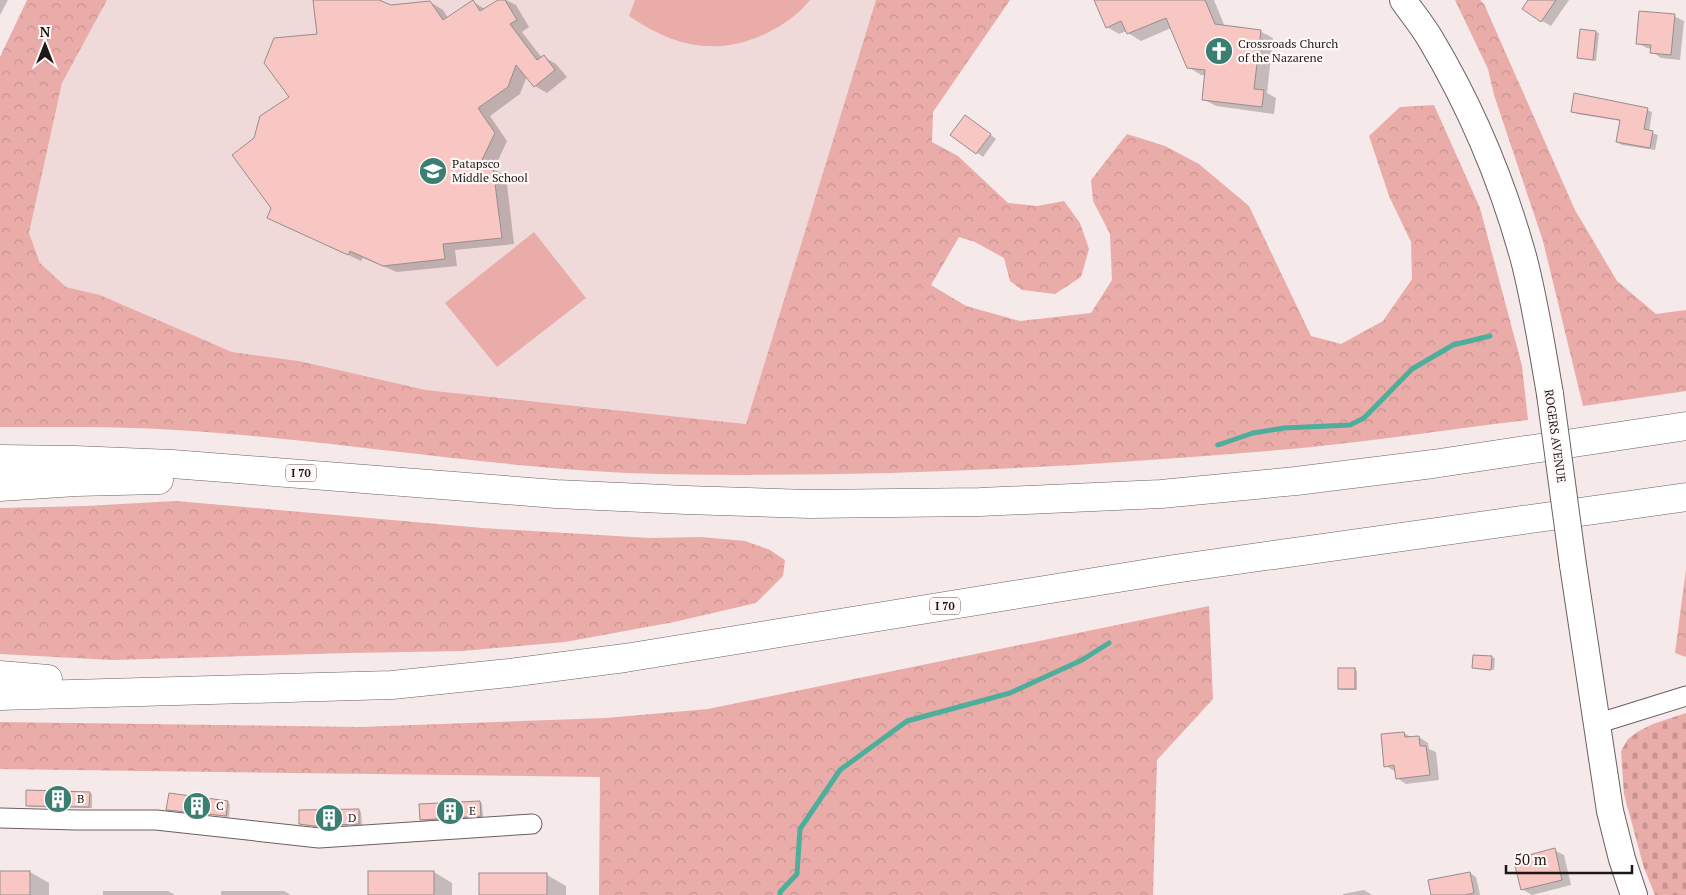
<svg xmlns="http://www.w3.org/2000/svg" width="1686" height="895" viewBox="0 0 1686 895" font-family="'PT Serif',serif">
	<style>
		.built { fill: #efdad9 }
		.forest { fill: url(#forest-crowns) }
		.cemetery { fill: url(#cemetery-stones) }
		.pitch { fill: #eaaca9 }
		.shadow { fill: #0003 }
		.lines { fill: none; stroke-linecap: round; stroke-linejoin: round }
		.stream { stroke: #4eae9c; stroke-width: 5 }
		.building { fill: #f8c6c3; stroke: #978d8c }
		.street-casing { stroke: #6a605f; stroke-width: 21 }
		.secondary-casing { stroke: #6a605f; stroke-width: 28 }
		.highway-casing { stroke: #6a605f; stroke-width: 29 }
		.street { stroke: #fff; stroke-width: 19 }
		.secondary { stroke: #fff; stroke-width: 26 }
		.highway { stroke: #fff; stroke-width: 28 }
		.secondary-bridge-casing { stroke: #6a605f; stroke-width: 28; stroke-linecap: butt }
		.secondary-bridge { stroke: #fff; stroke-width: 26 }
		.labels { text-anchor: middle; stroke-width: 4.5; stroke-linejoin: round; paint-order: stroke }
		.shield { fill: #fff8f7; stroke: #615c5c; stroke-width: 1 }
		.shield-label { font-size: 11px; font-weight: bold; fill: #1d1919 }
		.poi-label { font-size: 12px; fill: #1d1919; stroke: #fff8f7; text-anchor: start }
		.street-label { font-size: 12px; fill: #1d1919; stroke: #fff8f7 }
	</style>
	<defs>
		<pattern id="forest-crowns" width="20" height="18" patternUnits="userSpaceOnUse" patternTransform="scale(1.25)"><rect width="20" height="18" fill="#eaaca9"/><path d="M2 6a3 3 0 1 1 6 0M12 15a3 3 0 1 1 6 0" fill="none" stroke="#c89391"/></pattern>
		<pattern id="cemetery-stones" width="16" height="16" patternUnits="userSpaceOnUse" patternTransform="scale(1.25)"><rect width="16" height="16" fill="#eaaca9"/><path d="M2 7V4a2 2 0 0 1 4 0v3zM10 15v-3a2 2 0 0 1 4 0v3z" fill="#c89391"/></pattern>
	</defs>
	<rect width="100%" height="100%" fill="#f5e9e9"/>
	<path class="built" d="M107 0H876L747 424 426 390 299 361 232 352 100 295 66 287 40 263 29 233 62 83Z"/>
	<g class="forest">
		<path d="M27 0H107L62 83 29 233 40 263 66 287 100 295 232 352 299 361 426 390 746 424 876 0H1010L933 112 932 142 958 156 1008 203 1037 206 1064 201 1080 223 1089 249 1081 277 1055 294 1022 290 1010 281 1004 258 975 242 959 237 931 285 966 306 1020 321 1091 313 1112 280 1110 234 1093 201 1091 180 1127 134 1165 146 1199 164 1249 206 1311 336 1341 344 1383 321 1412 279 1411 242 1389 196 1369 136 1400 107 1434 105 1480 208 1522 366 1528 420C1442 430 1355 444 1268 451 1066 468 863 478 660 474 504 470 349 442 193 431 129 426 64 427 0 427V57Z"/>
		<path d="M1455 0H1480L1484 4 1575 210 1617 281 1656 314 1686 310V391L1583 406 1543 241 1494 95 1488 69Z"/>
		<path d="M176 501 483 528 649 538 701 537 745 541 770 550 785 560 783 576 756 603 674 622 565 642 462 651 349 653 113 660 0 654V508L85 506Z"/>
		<path d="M1686 569V657L1675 653Z"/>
		<path d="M1209 606 1213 699 1157 760 1153 895H599L600 777 0 769V722L361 727 606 718 708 709Z"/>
	</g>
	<path class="cemetery" d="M1686 713V895H1655L1644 868 1624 794 1621 751 1628 739 1639 731 1653 724Z"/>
	<g class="pitch">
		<path d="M635 0H810C799 14 783 25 767 33 716 57 674 47 629 16Z"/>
		<path d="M534 232 586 298 497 367 445 303Z"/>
	</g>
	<g class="shadow">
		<path d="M0 0H8L0 15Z"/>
		<path d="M315 0H379L390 6 430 2 443 10 448 18 473 2 485 9 500 0H506L516 5 529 27 522 32 542 58 544 57 556 64 567 77 547 93 535 86 527 76 520 94 490 116 507 141 494 169 506 176 514 244 455 250 457 266 397 272 363 258 361 261 268 217 273 208 255 139 291 97 318 35Z"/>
		<path d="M1095 0H1214L1225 27 1260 31 1273 38 1267 93 1276 98 1274 114 1216 106 1203 99 1206 75H1201L1188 67 1171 28 1141 41 1128 33 1127 31 1119 34 1107 27Z"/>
		<path d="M1529 0H1569L1551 26 1542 21Z"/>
		<path d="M1674 16 1684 21 1680 60 1661 58 1652 52V49L1647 48 1637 43Z"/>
		<path d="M1596 32 1599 33 1596 61 1578 58Z"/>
		<path d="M1647 110 1652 112 1649 132 1658 135 1655 150 1622 145 1617 142 1621 121 1577 114 1572 111Z"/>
		<path d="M972 120 996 139 983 157 952 134Z"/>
		<path d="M1474 656 1495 658 1494 670 1473 667Z"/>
		<path d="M1354 669 1357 671V690H1342L1339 689Z"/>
		<path d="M1404 733 1412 738 1419 737 1428 743 1429 749 1436 752 1439 780 1406 784 1397 778 1396 772 1386 766Z"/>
		<path d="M89 793 92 794V808L30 807 27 805Z"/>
		<path d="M480 802 482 804 483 817 424 821 421 819Z"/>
		<path d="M228 803 230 804 229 817 168 809Z"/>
		<path d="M359 810 361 812 362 825 317 827 300 824Z"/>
		<path d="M1554 850 1564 855 1571 885 1532 895 1522 889 1528 864Z"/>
		<path d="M0 872H30L49 883V895H0Z"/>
		<path d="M434 872 452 883V895H369Z"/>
		<path d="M1470 873 1476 877 1480 895H1433Z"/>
		<path d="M547 875 566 886V895H481Z"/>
		<path d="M1364 890 1372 895H1343V894Z"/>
		<path d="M103 891H168L175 895H103Z"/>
		<path d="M221 891H284L291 895H221Z"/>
	</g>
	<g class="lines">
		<g class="stream">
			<path d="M1218 445 1253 433 1284 428 1350 425 1364 418 1412 369 1453 345 1490 336"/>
			<path d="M780 895V892L797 874 800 829 840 770 907 721 1010 693 1082 660 1109 643"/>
		</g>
	</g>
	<g class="building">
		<path d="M313 0H379L391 5 430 1 443 20 473 0 480 11 498 0H505L517 20 510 24 537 60 544 55 555 70 534 87 516 65 508 87 478 108 495 133 481 162 493 168 502 238 443 244 445 259 383 266 350 251 348 255 267 218 271 208 232 155 254 138 260 116 289 97 264 63 274 38 317 34Z"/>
		<path d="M1094 0H1205L1215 24 1261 30 1254 89 1264 90 1262 107 1202 100 1205 70 1187 68 1166 18 1127 34 1121 21 1106 28Z"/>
		<path d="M1528 0H1556L1541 22 1522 9Z"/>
		<path d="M1639 11 1675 14 1671 55 1650 53 1651 45 1636 44Z"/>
		<path d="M1580 29 1596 31 1593 60 1577 58Z"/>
		<path d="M1574 93 1648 108 1644 129 1653 131 1650 148 1616 142 1620 120 1571 112Z"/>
		<path d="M965 115 991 134 976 154 950 135Z"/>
		<path d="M1473 655 1492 656 1491 670 1472 668Z"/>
		<rect x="1338" y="668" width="17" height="21"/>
		<path d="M1404 732 1405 737 1419 736 1420 746H1426L1430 775 1396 779 1394 765 1384 767 1381 734Z"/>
		<path d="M26 790 90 792 89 807 26 806Z"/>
		<path d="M169 793 228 801 226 816 166 810Z"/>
		<path d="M480 801 481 816 420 820 419 804Z"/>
		<path d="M359 809V824L314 826 299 824V810Z"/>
		<path d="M1555 848 1562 880 1521 890 1515 866 1527 863 1525 856Z"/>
		<rect x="0" y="871" width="30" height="24"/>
		<rect x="368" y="871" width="66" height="24"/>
		<path d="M1470 872 1474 893 1465 895H1431L1428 880Z"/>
		<rect x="479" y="873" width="68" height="22"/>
	</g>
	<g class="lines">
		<defs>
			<g id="street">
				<path d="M1596 724 1686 696"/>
				<path d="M0 818 77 820H156L319 838 532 824"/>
			</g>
			<g id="secondary">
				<path d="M1403 0C1412 13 1423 26 1431 40 1471 107 1502 181 1523 256 1535 301 1542 348 1550 394"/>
				<path d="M1573 565 1610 811 1622 859 1634 895"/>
			</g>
			<g id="highway">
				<path d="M0 459 75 460 172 464 556 494 686 500 809 504 980 502 1161 494 1296 481 1433 464 1686 426"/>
				<path d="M0 487 76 482 159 480"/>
				<path d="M0 675 48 679"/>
				<path d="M0 696 392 685 509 673 625 658 1174 569 1686 497"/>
			</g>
		</defs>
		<use href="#street" class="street-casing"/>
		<use href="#secondary" class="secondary-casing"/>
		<use href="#highway" class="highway-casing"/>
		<use href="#street" class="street"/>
		<use href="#secondary" class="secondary"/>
		<use href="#highway" class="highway"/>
		<defs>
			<path id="secondary-bridge" d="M1550 394 1573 565"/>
		</defs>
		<use href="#secondary-bridge" class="secondary-bridge-casing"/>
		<use href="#secondary-bridge" class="secondary-bridge"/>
	</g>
	<defs>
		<symbol id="church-disc" viewBox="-11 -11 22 22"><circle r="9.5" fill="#3b7f73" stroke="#fff8f7"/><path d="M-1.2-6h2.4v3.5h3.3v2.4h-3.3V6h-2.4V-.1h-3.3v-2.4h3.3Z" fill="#fff"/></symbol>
		<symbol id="school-disc" viewBox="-11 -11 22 22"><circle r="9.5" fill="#3b7f73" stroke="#fff8f7"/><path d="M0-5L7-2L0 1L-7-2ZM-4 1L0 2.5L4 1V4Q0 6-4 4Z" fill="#fff"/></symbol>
		<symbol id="building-disc" viewBox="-11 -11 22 22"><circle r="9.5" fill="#3b7f73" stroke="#fff8f7"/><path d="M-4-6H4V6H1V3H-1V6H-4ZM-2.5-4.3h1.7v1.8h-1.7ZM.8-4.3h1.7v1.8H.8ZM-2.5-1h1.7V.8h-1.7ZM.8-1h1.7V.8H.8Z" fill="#fff"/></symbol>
	</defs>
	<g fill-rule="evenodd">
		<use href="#church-disc" x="1203" y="35" width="32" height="32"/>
		<use href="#school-disc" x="417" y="155" width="32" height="32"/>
		<use href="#building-disc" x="42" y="783" width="32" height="32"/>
		<use href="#building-disc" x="181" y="790" width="32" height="32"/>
		<use href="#building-disc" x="434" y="795" width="32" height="32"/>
		<use href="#building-disc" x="313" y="802" width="32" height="32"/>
	</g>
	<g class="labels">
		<g class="shield">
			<rect x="286" y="464.5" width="30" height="17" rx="4"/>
			<rect x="930" y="597.5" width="30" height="17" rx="4"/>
		</g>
		<g class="shield-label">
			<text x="301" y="477">I 70</text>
			<text x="945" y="610">I 70</text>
		</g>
		<g class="poi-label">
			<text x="1238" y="48">Crossroads Church<tspan x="1238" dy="14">of the Nazarene</tspan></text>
			<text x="452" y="168">Patapsco<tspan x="452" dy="14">Middle School</tspan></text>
			<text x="77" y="803">B</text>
			<text x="216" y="810">C</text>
			<text x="469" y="815">E</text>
			<text x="348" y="822">D</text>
		</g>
		<g class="street-label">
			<text transform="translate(1555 436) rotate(82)" y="4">ROGERS AVENUE</text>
		</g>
	</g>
	<g transform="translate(45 45)" stroke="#fff8f7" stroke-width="4" paint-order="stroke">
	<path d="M0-4L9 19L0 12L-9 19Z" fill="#1d1919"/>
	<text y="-8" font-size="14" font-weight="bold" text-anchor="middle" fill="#1d1919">N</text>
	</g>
	<path d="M1506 865v8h126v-8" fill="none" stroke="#1d1919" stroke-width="2.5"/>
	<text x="1514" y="865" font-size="15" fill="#1d1919" stroke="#fff8f7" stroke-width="4" paint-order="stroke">50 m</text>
</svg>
